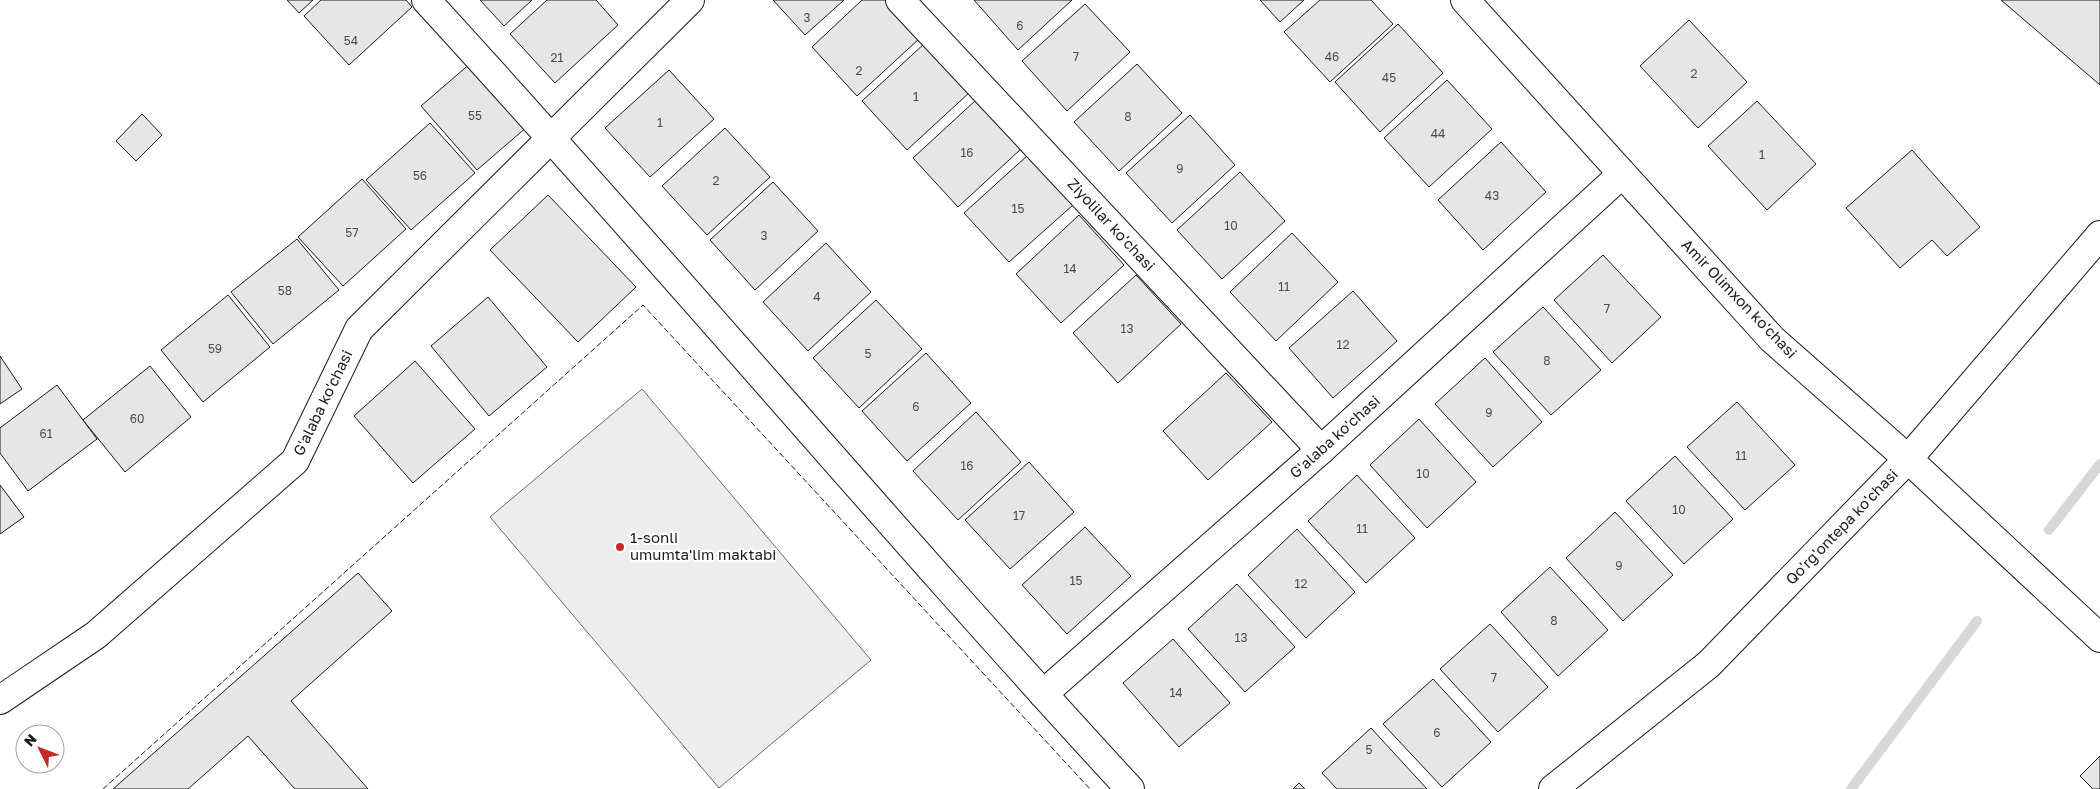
<svg xmlns="http://www.w3.org/2000/svg" width="2100" height="789" viewBox="0 0 2100 789" font-family="'Golos Text',sans-serif">
	<style>
		.garden { fill: #ededed; stroke: #6a6a6a }
		.lines { fill: none; stroke-linecap: round; stroke-linejoin: round }
		.stream { stroke: #d7d7d7; stroke-width: 10 }
		.building { fill: #e6e6e6; stroke: #1a1a1a }
		.minor-casing { stroke: #1a1a1a; stroke-width: 30 }
		.tertiary-casing { stroke: #1a1a1a; stroke-width: 30 }
		.minor { stroke: #fff; stroke-width: 28 }
		.tertiary { stroke: #fff; stroke-width: 28 }
		.fence { stroke: #1a1a1a; stroke-width: 1; stroke-dasharray: 6 2.5; stroke-linecap: butt }
		.poi-dot { fill: #c62828; stroke: #fff; stroke-width: 2 }
		.labels { text-anchor: middle; stroke-width: 4; stroke-linejoin: round; paint-order: stroke }
		.number-label { font-size: 12px; fill: #4d4d4d }
		.street-label { font-size: 15px; fill: #1a1a1a; stroke: #fff }
		.poi-label { font-size: 15px; fill: #1a1a1a; stroke: #fff; text-anchor: start }
	</style>
	<rect width="100%" height="100%" fill="#fff"/>
	<path class="garden" d="M642 389 871 660 719 788 490 517Z"/>
	<g class="lines">
		<g class="stream">
			<path d="M2049 530 2100 464"/>
			<path d="M1851 789 1977 621"/>
		</g>
	</g>
	<g class="building">
		<path d="M287 0H313L299 13Z"/>
		<path d="M321 0H406L412 7 349 65 304 16Z"/>
		<path d="M480 0H532L504 26Z"/>
		<path d="M547 0H596L618 25 555 83 510 34Z"/>
		<path d="M773 0H844L805 35Z"/>
		<path d="M862 0H886L920 38 857 96 812 47Z"/>
		<path d="M974 0H1072L1018 50Z"/>
		<path d="M1260 0H1304L1280 22Z"/>
		<path d="M1320 0H1371L1393 24 1330 82 1284 32Z"/>
		<path d="M2001 0H2100V85Z"/>
		<path d="M1085 4 1130 52 1067 111 1022 61Z"/>
		<path d="M1689 20 1747 82 1698 128 1640 66Z"/>
		<path d="M1398 24 1443 73 1380 132 1335 82Z"/>
		<path d="M925 43 970 92 907 150 862 101Z"/>
		<path d="M472 62 528 126 477 170 421 106Z"/>
		<path d="M1137 64 1182 113 1119 171 1074 122Z"/>
		<path d="M669 70 714 119 650 177 605 128Z"/>
		<path d="M1447 80 1492 129 1429 187 1384 138Z"/>
		<path d="M976 100 1021 149 958 207 913 158Z"/>
		<path d="M1757 101 1816 164 1767 210 1708 146Z"/>
		<path d="M142 114 162 135 136 161 116 141Z"/>
		<path d="M1190 115 1235 165 1172 223 1126 173Z"/>
		<path d="M430 123 475 173 411 230 366 180Z"/>
		<path d="M725 128 770 177 707 235 662 186Z"/>
		<path d="M1501 142 1546 192 1483 250 1438 200Z"/>
		<path d="M1912 150 1980 227 1947 256 1932 240 1900 268 1846 208Z"/>
		<path d="M1028 155 1073 205 1009 262 964 213Z"/>
		<path d="M1240 172 1285 221 1222 279 1177 230Z"/>
		<path d="M362 179 406 229 343 286 298 237Z"/>
		<path d="M773 182 818 231 755 290 710 240Z"/>
		<path d="M548 195 636 287 578 342 490 250Z"/>
		<path d="M1079 215 1124 265 1061 323 1016 274Z"/>
		<path d="M1292 233 1338 282 1276 341 1230 292Z"/>
		<path d="M297 239 339 290 273 344 231 292Z"/>
		<path d="M826 243 871 292 808 351 763 302Z"/>
		<path d="M1603 255 1661 317 1612 363 1554 300Z"/>
		<path d="M1136 275 1181 324 1118 383 1073 333Z"/>
		<path d="M1353 291 1397 341 1333 398 1289 348Z"/>
		<path d="M228 295 270 347 203 402 161 350Z"/>
		<path d="M488 297 547 367 489 416 431 346Z"/>
		<path d="M876 300 922 349 859 408 813 358Z"/>
		<path d="M1543 307 1601 370 1551 415 1493 352Z"/>
		<path d="M926 353 971 403 907 461 862 411Z"/>
		<path d="M0 356 22 389 0 404Z"/>
		<path d="M1485 358 1542 422 1493 467 1435 404Z"/>
		<path d="M415 361 475 429 413 483 354 416Z"/>
		<path d="M150 366 191 417 125 472 83 420Z"/>
		<path d="M1226 373 1272 422 1208 480 1163 431Z"/>
		<path d="M57 385 97 439 28 491 0 453V428Z"/>
		<path d="M1737 402 1795 465 1745 510 1687 447Z"/>
		<path d="M976 412 1021 462 958 520 913 471Z"/>
		<path d="M1419 419 1476 482 1427 528 1370 465Z"/>
		<path d="M1675 456 1733 519 1684 564 1626 501Z"/>
		<path d="M1029 462 1074 512 1010 569 965 520Z"/>
		<path d="M1357 475 1415 538 1366 583 1308 521Z"/>
		<path d="M0 485 24 517 0 534Z"/>
		<path d="M1615 512 1673 575 1623 621 1566 558Z"/>
		<path d="M1085 527 1131 576 1067 634 1022 585Z"/>
		<path d="M1297 529 1355 592 1306 638 1248 575Z"/>
		<path d="M1550 567 1608 630 1558 676 1501 612Z"/>
		<path d="M358 573 392 611 291 701 368 789H295L248 736 188 789H113Z"/>
		<path d="M1237 584 1295 647 1245 692 1188 629Z"/>
		<path d="M1490 624 1548 687 1498 732 1440 669Z"/>
		<path d="M1173 639 1230 703 1179 747 1123 683Z"/>
		<path d="M1433 679 1491 742 1442 787 1383 724Z"/>
		<path d="M1371 728 1427 789H1337L1322 773Z"/>
		<path d="M2100 756V789H2093L2080 776Z"/>
		<path d="M1299 783 1305 789H1293Z"/>
	</g>
	<g class="lines">
		<defs>
			<g id="minor">
				<path d="M426 0C664 259 891 530 1130 789"/>
				<path d="M900 0 1321 450"/>
				<path d="M1043 694 1321 450 1622 174"/>
				<path d="M0 700 96 635 295 461 359 329 690 0"/>
				<path d="M1553 789 1709 664 1908 459 2100 235"/>
			</g>
			<path id="tertiary" d="M1465 0 1772 339 1908 459 2100 638"/>
		</defs>
		<use href="#minor" class="minor-casing"/>
		<use href="#tertiary" class="tertiary-casing"/>
		<use href="#minor" class="minor"/>
		<use href="#tertiary" class="tertiary"/>
		<path class="fence" d="M103 789 643 305 1090 789"/>
	</g>
	<circle class="poi-dot" cx="620" cy="547" r="5"/>
	<g class="labels">
		<g class="number-label">
			<text x="807" y="22">3</text>
			<text x="1020" y="30">6</text>
			<text x="351" y="45">54</text>
			<text x="1076" y="61">7</text>
			<text x="1332" y="61">46</text>
			<text x="557" y="62">21</text>
			<text x="859" y="75">2</text>
			<text x="1694" y="78">2</text>
			<text x="1389" y="82">45</text>
			<text x="916" y="101">1</text>
			<text x="475" y="120">55</text>
			<text x="1128" y="121">8</text>
			<text x="660" y="127">1</text>
			<text x="1438" y="138">44</text>
			<text x="967" y="157">16</text>
			<text x="1762" y="159">1</text>
			<text x="1180" y="173">9</text>
			<text x="420" y="180">56</text>
			<text x="716" y="185">2</text>
			<text x="1492" y="200">43</text>
			<text x="1018" y="213">15</text>
			<text x="1231" y="230">10</text>
			<text x="352" y="237">57</text>
			<text x="764" y="240">3</text>
			<text x="1070" y="273">14</text>
			<text x="1284" y="291">11</text>
			<text x="285" y="295">58</text>
			<text x="817" y="301">4</text>
			<text x="1607" y="313">7</text>
			<text x="1127" y="333">13</text>
			<text x="1343" y="349">12</text>
			<text x="215" y="353">59</text>
			<text x="868" y="358">5</text>
			<text x="1547" y="365">8</text>
			<text x="916" y="411">6</text>
			<text x="1489" y="417">9</text>
			<text x="137" y="423">60</text>
			<text x="46" y="438">61</text>
			<text x="1741" y="460">11</text>
			<text x="967" y="470">16</text>
			<text x="1423" y="478">10</text>
			<text x="1679" y="514">10</text>
			<text x="1019" y="520">17</text>
			<text x="1362" y="533">11</text>
			<text x="1619" y="570">9</text>
			<text x="1076" y="585">15</text>
			<text x="1301" y="588">12</text>
			<text x="1554" y="625">8</text>
			<text x="1241" y="642">13</text>
			<text x="1494" y="682">7</text>
			<text x="1176" y="697">14</text>
			<text x="1437" y="737">6</text>
			<text x="1369" y="754">5</text>
		</g>
		<g class="street-label">
			<text transform="translate(1111 225) rotate(47)" y="5">Ziyolilar ko'chasi</text>
			<text transform="translate(1739 299) rotate(46)" y="5">Amir Olimxon ko'chasi</text>
			<text transform="translate(323 403) rotate(-64)" y="5">G'alaba ko'chasi</text>
			<text transform="translate(1335 437) rotate(-42)" y="5">G'alaba ko'chasi</text>
			<text transform="translate(1842 527) rotate(-46)" y="5">Qo'rg'ontepa ko'chasi</text>
		</g>
		<g class="poi-label">
			<text x="630" y="543">1-sonli<tspan x="630" dy="17">umumta'lim maktabi</tspan></text>
		</g>
	</g>
	<g transform="translate(40 749) rotate(312)"><circle r="24" fill="#ffffff" stroke="#a3a3a3"/>
	<path d="M0-4L9 19L0 12L-9 19Z" fill="#c62828"/>
	<text y="-8" font-size="14" font-weight="bold" text-anchor="middle" fill="#1a1a1a">N</text>
	</g>
</svg>
